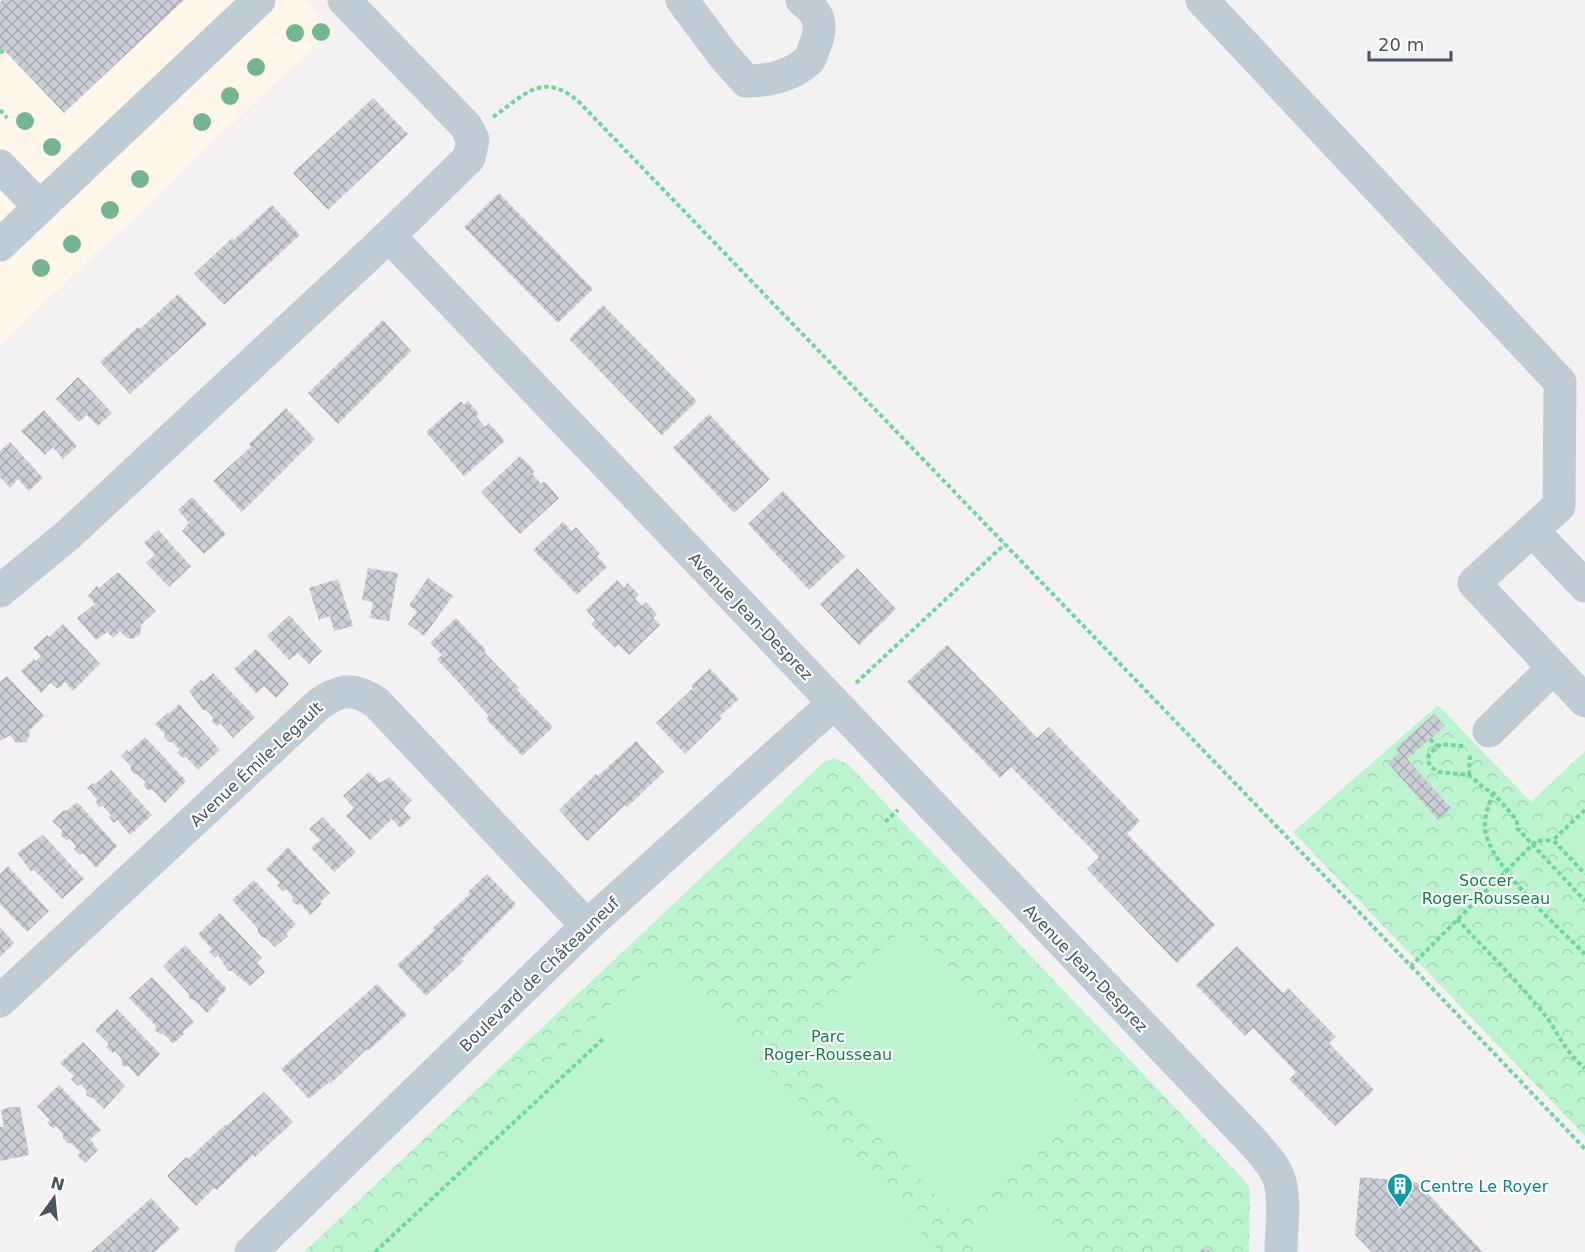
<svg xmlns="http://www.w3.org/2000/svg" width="1585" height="1252" viewBox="0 0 1585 1252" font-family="'DejaVu Sans',sans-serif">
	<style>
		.commercial { fill: #fef7ea }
		.park { fill: url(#park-crowns) }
		.pitch { fill: #bcf4d0 }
		.building { fill: url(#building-cross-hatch) }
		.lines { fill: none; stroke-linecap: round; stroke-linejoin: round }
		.path { stroke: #70d6a0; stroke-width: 4; stroke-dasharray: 4.5 3; stroke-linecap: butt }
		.minor { stroke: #c0ccd4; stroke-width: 33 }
		.tree { fill: #75b692 }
		.labels { text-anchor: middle; stroke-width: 4.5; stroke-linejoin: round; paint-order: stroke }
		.street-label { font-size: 16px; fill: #475561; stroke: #fff }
		.park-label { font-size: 16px; fill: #0e8545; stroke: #fff }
		.culture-label { font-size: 16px; fill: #0d838f; stroke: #fff; text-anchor: start }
	</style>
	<defs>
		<pattern id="park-crowns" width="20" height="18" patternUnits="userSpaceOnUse" patternTransform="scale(1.5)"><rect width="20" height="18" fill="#bcf4d0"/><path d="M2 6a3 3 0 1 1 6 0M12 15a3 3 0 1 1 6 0" fill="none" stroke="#a3d3b5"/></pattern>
		<pattern id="building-cross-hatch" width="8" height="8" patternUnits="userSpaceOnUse" patternTransform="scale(1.5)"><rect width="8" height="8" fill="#ccd0d6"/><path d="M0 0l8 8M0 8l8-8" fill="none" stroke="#a7acb1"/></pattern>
	</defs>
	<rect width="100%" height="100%" fill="#f3f1f1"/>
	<path class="commercial" d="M0 0H304L331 29 0 345Z"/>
	<g class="park">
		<path d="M1438 705 1531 802 1585 751V1136L1293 832Z"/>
		<path d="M834 758 848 764 1247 1183 1250 1190 1249 1252H304L824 762Z"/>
	</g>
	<g class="pitch">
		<path d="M1585 810V874L1553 840Z"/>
		<path d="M908 924 1079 1103 958 1218 788 1039Z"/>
		<path d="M648 970 678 971 940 1252H345Z"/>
		<path d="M1016 1197 1068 1252H982L971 1241Z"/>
	</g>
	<g class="building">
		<path d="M2 0H184L64 113 4 50 0 53V2Z"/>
		<path d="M373 98 408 134 328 210 293 173Z"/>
		<path d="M499 193 593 289 558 323 464 227Z"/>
		<path d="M272 205 300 235 224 305 194 274 232 238 234 240Z"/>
		<path d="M178 294 207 324 130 394 100 362 138 327 140 329Z"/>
		<path d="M603 305 697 401 662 435 569 339Z"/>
		<path d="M383 320 411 351 338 424 308 393Z"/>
		<path d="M78 377 112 413 98 426 87 415 79 422 56 399Z"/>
		<path d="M461 401 464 405 468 401 479 414 476 416 485 427 489 423 505 441 464 476 426 432Z"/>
		<path d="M286 408 315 439 242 512 213 481 251 447 249 444Z"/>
		<path d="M44 410 77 446 63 459 53 447 45 455 21 431Z"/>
		<path d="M709 414 770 479 734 513 673 448Z"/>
		<path d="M10 442 43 478 29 491 18 479 10 488 0 477V451Z"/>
		<path d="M520 456 535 471 532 474 536 478 541 484 544 481 559 498 520 534 481 492Z"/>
		<path d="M783 491 845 557 809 590 748 524Z"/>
		<path d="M192 497 226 534 204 554 182 531 189 523 178 510Z"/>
		<path d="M563 522 572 531 576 527 600 554 597 556 607 567 577 595 533 550Z"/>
		<path d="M158 530 191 566 169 587 146 563 155 555 144 543Z"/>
		<path d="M368 568 398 573 389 621 370 618 373 602 362 600Z"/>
		<path d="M857 568 896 609 859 645 820 604Z"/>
		<path d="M118 572 156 611 141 625 140 635 132 639 127 638 120 631 113 638 107 632 96 640 77 618 95 604 88 596 97 586 99 588Z"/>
		<path d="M428 578 453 596 424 636 408 624 417 612 409 605Z"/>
		<path d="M338 579 353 626 334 631 330 616 319 620 309 588Z"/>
		<path d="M617 580 624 588 628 583 639 595 635 599 642 606 646 602 657 614 653 618 660 625 629 655 619 645 615 648 591 624 595 620 586 610Z"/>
		<path d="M289 615 322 651 309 664 298 653 289 660 267 636Z"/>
		<path d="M456 618 486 650 484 652 519 688 517 690 553 727 522 756 486 719 489 716 437 659 442 655 430 643Z"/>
		<path d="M63 624 100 664 73 691 65 682 58 689 50 683 41 693 21 671 34 659 36 661 41 656 33 648 47 635 49 637Z"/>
		<path d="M947 645 1037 738 1049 727 1140 821 1127 834 1215 925 1177 963 1087 869 1099 857 1011 767 1000 778 907 682Z"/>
		<path d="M256 649 289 684 276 698 264 686 256 693 234 669Z"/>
		<path d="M710 669 739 699 720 716 722 718 685 754 656 723 693 688 691 686Z"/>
		<path d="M213 673 255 717 233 738 220 723 217 726 211 720 214 718 206 710H203L189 691 201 680 203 682Z"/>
		<path d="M7 676 44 716 29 731 30 734 26 742 16 743 10 735 0 741V682Z"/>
		<path d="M179 704 220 750 198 770 186 757 183 758 177 752 180 750 172 742H168L164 737 165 734 155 724 168 712 169 714Z"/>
		<path d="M1434 714 1445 726 1407 759 1451 808 1438 820 1388 763 1399 752 1396 748Z"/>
		<path d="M145 737 186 781 165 803 153 790 151 789 149 791 143 785 146 782 137 774H134L131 770V766L121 756 127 750 129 752Z"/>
		<path d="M636 741 664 772 627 807 625 805 587 841 559 810 596 774 598 776Z"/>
		<path d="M111 770 152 815 130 835 117 820 114 823 109 817 111 815 103 806 99 807 96 802 97 799 87 788 93 783 95 784Z"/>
		<path d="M369 772 380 783 389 777 412 800 403 809 411 818 400 828 392 819 370 840 346 816 354 808 343 796Z"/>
		<path d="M77 802 117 846 96 868 83 853 80 855 76 852 74 849 76 847 70 839 66 840 61 835 62 830 52 821 64 810 66 811Z"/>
		<path d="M323 817 356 852 334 872 311 848 320 840 309 829Z"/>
		<path d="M43 835 84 879 62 899 35 871H31L17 853Z"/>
		<path d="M288 847 330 893 320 902 322 904 310 915 301 904 297 905 292 901 293 897 286 889 283 892 277 886 280 883 266 869Z"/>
		<path d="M8 866 49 911 27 932 0 904V874Z"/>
		<path d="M487 874 516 904 462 959 464 961 426 996 397 965 435 930 433 928 470 894 468 892Z"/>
		<path d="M254 880 296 924 286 934 288 936 275 947 266 938 262 937 258 933V929L232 900Z"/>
		<path d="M220 913 262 958 257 963 265 972 250 986 232 971H228L218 955 215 958 209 951 212 949 198 934Z"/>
		<path d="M0 927 14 943 0 957Z"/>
		<path d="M185 945 227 989 217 999 219 1001 207 1013 197 1002 189 998V994L163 966Z"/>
		<path d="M1237 946 1283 993 1288 988 1336 1037 1329 1043 1374 1090 1335 1126 1289 1079 1296 1072 1253 1028 1245 1036 1196 985Z"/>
		<path d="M152 977 194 1022 183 1032 184 1034 173 1044 164 1034H160L155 1030 156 1026 129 998Z"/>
		<path d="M377 984 407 1015 368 1051 367 1049 330 1084 329 1082 309 1099 281 1069Z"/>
		<path d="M117 1009 160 1054 138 1077 128 1066 125 1067 121 1063 122 1059 115 1051 113 1053 106 1047 109 1044 95 1030Z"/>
		<path d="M83 1042 125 1086 104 1109 94 1099 86 1095 87 1091 80 1084 78 1086 71 1079 74 1076 60 1063Z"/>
		<path d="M59 1085 101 1130 90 1139 98 1150 85 1163 77 1155 80 1152 71 1143H67L63 1138V1134L56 1126 53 1129 47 1123 50 1120 37 1106Z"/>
		<path d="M264 1092 293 1122 255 1157 253 1155 217 1190 214 1188 196 1206 167 1176 186 1157 188 1159 225 1125 226 1126Z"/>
		<path d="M11 1107H20L29 1155 0 1161V1127H4L1 1110Z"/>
		<path d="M1360 1177 1417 1182 1483 1252H1372L1355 1235Z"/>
		<path d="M151 1198 180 1229 155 1252H91Z"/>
		<path d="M1205 1246 1211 1252H1199Z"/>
	</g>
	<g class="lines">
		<g class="path">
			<path d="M0 53 4 50"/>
			<path d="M0 110 7 118"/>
			<path d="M493 117C525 95 542 70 579 102L1411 966 1536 841 1553 840"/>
			<path d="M856 683 1005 544"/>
			<path d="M1430 739 1437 746"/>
			<path d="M1463 746 1441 744 1429 754 1428 761 1431 767 1439 772 1469 775 1484 788 1493 793 1517 820V828L1585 901"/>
			<path d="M1469 775 1470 753"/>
			<path d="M1493 793C1489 806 1482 820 1486 834 1495 871 1557 926 1585 954"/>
			<path d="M1585 810 1553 840 1585 874"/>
			<path d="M885 822 898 810"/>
			<path d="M1457 919C1485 949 1514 978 1540 1009 1557 1028 1564 1053 1585 1068"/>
			<path d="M1411 966 1585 1149"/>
			<path d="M375 1252 605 1037"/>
		</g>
		<g class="minor">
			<path d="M682 0 723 55 746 81C768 81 791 76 808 61 811 58 812 53 814 48 823 27 821 14 802 0"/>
			<path d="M1202 0 1560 382 1559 506 1474 583 1585 701"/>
			<path d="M0 166 40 207 259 0"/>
			<path d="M389 236 1254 1143C1263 1154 1275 1166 1279 1179 1286 1198 1281 1231 1281 1252"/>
			<path d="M0 245 40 207"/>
			<path d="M1532 530 1585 586"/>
			<path d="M0 591 68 535 389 236 469 158 473 140 466 126 344 0"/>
			<path d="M1489 731 1553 668"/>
			<path d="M0 1001 319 704C342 688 354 688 377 703L587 926"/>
			<path d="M251 1252 587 926 834 703"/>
		</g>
	</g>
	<g class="tree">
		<circle cx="321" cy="32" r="9"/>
		<circle cx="295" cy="33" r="9"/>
		<circle cx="256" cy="67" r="9"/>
		<circle cx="230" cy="96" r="9"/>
		<circle cx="25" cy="121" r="9"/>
		<circle cx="202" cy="122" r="9"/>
		<circle cx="52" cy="147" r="9"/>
		<circle cx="140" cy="179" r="9"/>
		<circle cx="110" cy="210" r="9"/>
		<circle cx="72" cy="244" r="9"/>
		<circle cx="41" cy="268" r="9"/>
	</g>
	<defs>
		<symbol id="building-pin" viewBox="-11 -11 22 30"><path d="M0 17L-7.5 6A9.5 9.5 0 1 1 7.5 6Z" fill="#0f9aa8" stroke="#fff"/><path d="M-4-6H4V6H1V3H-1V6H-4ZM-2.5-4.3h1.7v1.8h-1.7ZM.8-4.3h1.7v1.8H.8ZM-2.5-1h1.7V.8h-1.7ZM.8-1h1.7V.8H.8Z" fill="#fff"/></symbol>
	</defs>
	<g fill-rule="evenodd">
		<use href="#building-pin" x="1385" y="1171" width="30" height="40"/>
	</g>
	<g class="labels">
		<g class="street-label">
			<text transform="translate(751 616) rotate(46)" y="6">Avenue Jean-Desprez</text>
			<text transform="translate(256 764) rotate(-43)" y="6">Avenue Émile-Legault</text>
			<text transform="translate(1086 968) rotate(46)" y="6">Avenue Jean-Desprez</text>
			<text transform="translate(539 974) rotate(-44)" y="6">Boulevard de Châteauneuf</text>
		</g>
		<g class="park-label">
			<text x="1486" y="886">Soccer<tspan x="1486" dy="18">Roger-Rousseau</tspan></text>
			<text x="828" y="1042">Parc<tspan x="828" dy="18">Roger-Rousseau</tspan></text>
		</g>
		<g class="culture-label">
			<text x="1420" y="1192">Centre Le Royer</text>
		</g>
	</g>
	<g transform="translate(54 1198) rotate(15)" stroke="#ffffff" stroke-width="4.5" paint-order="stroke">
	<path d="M0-4.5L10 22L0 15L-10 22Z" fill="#475561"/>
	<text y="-9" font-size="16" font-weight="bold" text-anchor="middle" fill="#475561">N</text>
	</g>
	<path d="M1369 51v9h82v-9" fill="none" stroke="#475561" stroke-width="3"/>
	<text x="1378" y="51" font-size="18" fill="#475561" stroke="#ffffff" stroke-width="4.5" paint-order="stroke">20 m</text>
</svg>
